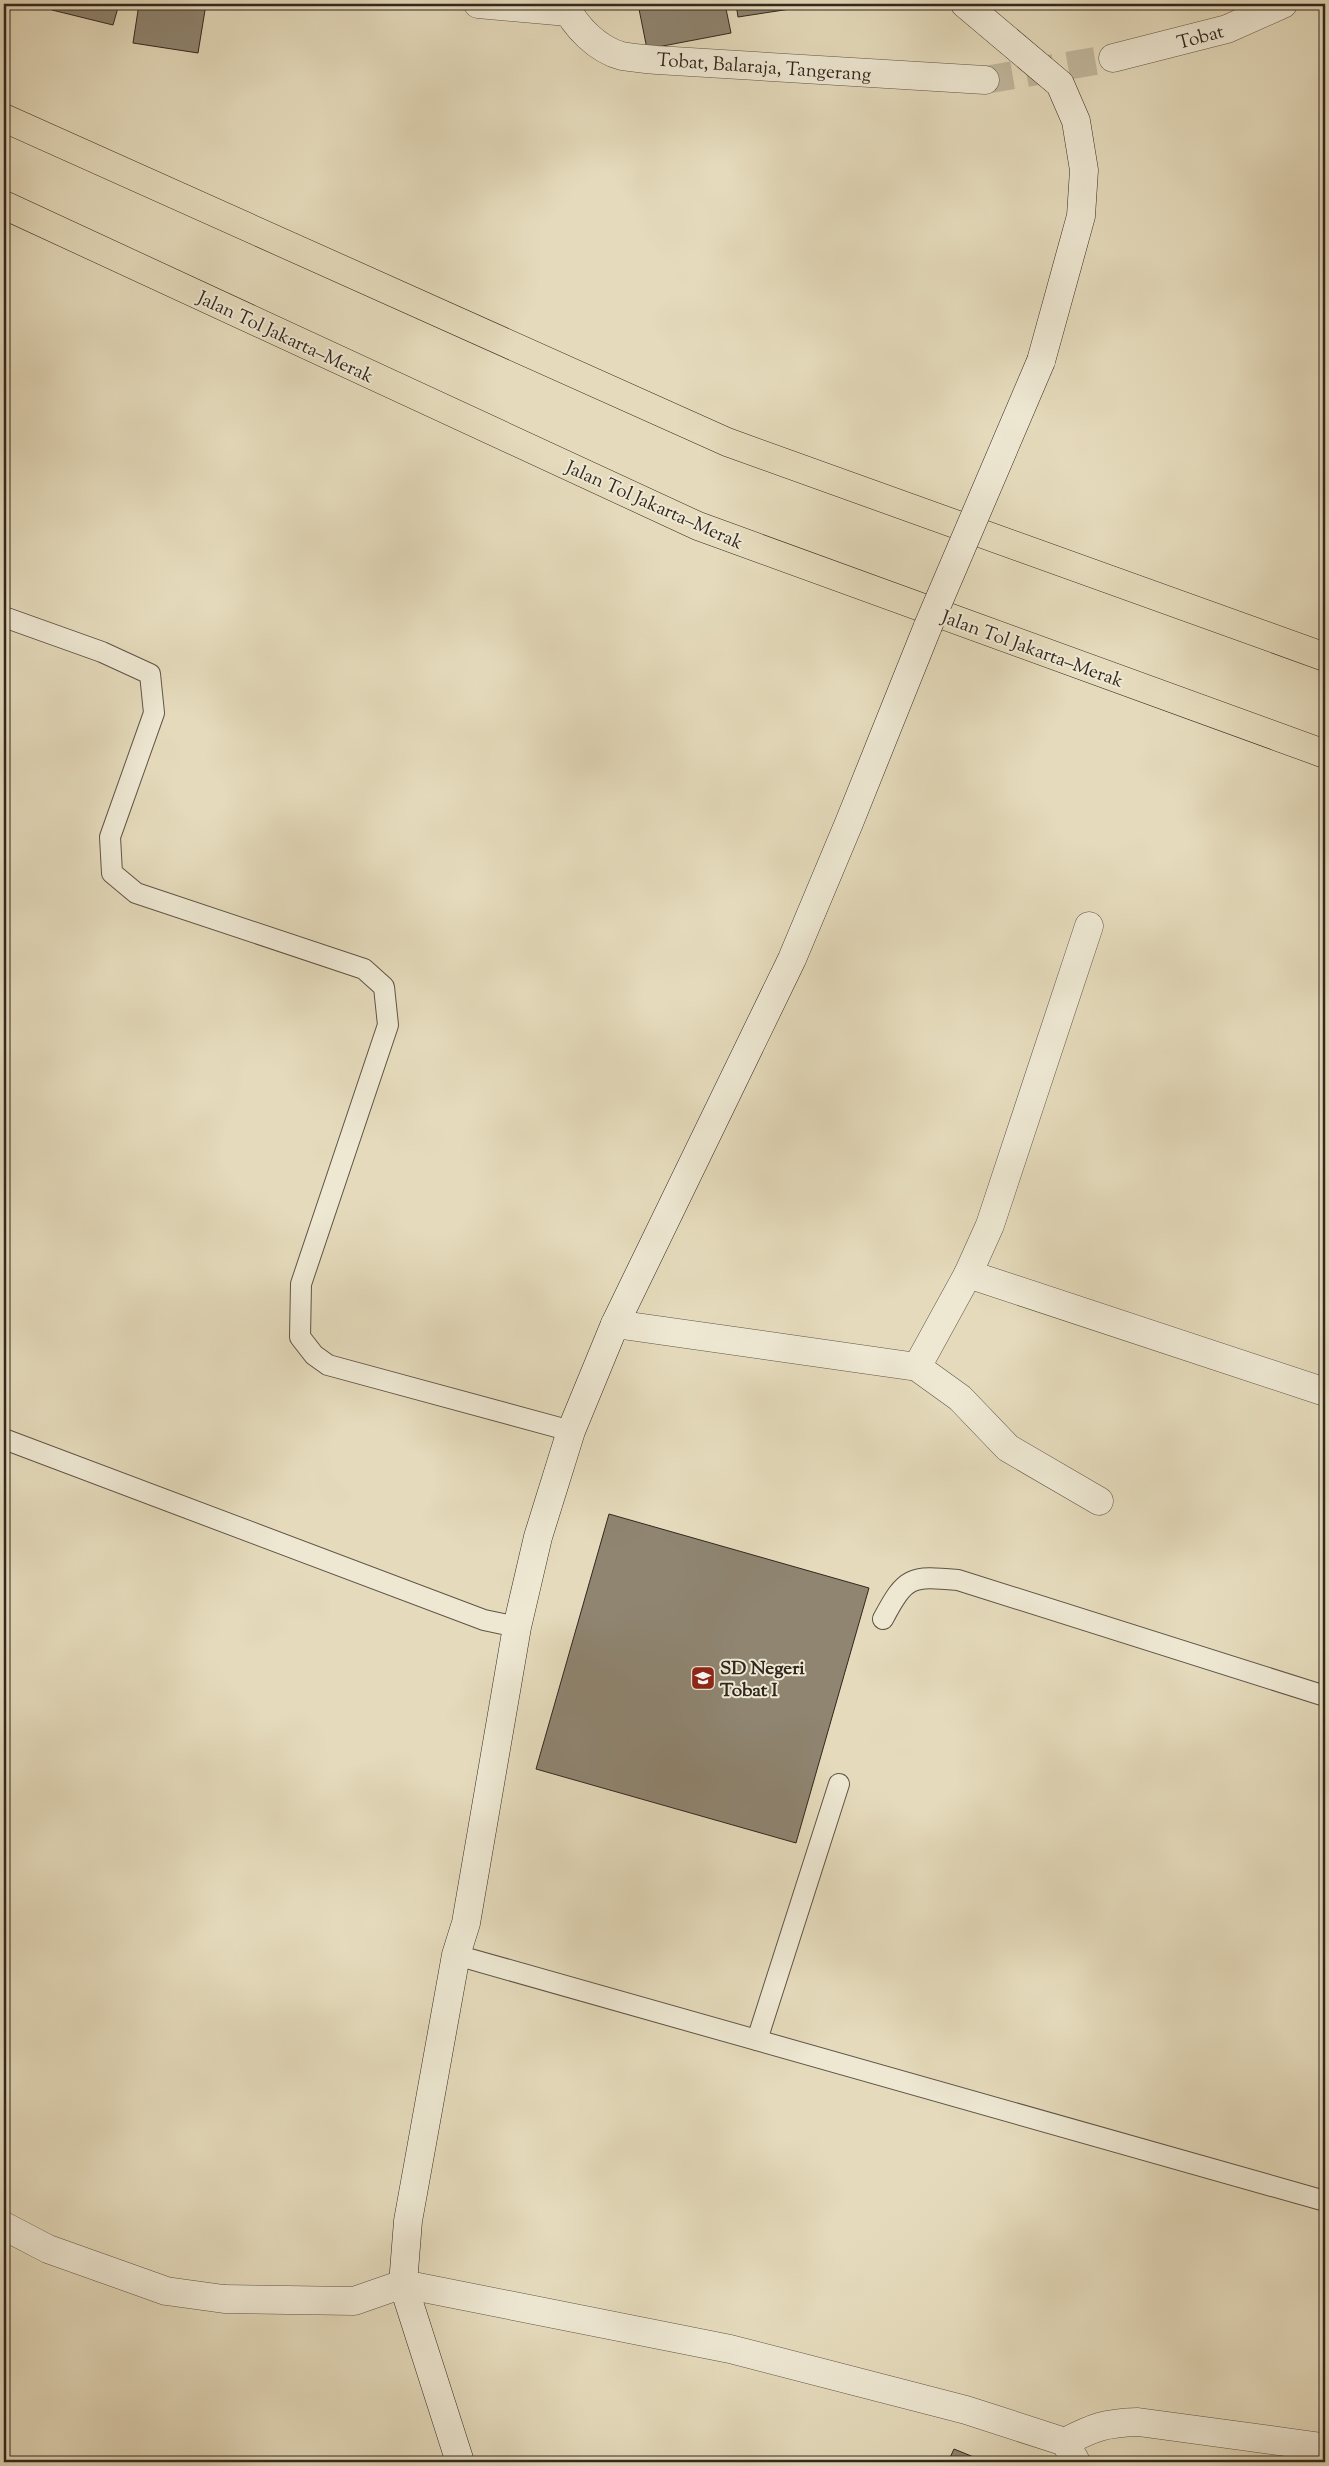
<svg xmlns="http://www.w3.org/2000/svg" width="1329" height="2466" viewBox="0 0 1329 2466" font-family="'Sorts Mill Goudy',serif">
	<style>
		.building { fill: #8f8571; stroke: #32271f }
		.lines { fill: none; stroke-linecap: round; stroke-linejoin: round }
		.minor-tunnel { stroke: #c1b79d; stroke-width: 28; stroke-dasharray: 28 14; stroke-linecap: butt }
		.service-casing { stroke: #5f5446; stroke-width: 22 }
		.minor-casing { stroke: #5f5446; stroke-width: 29 }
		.secondary-casing { stroke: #32271f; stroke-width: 29 }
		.motorway-casing { stroke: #32271f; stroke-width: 29 }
		.service { stroke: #eee8d3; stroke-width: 20 }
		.minor { stroke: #eee8d3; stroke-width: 28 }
		.secondary { stroke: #eee8d3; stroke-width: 28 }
		.motorway { stroke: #e5dbbc; stroke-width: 28 }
		.secondary-bridge-casing { stroke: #32271f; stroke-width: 29; stroke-linecap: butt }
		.secondary-bridge { stroke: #eee8d3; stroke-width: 28 }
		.labels { text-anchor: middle; stroke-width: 4; stroke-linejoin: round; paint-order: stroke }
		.street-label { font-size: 19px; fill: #32271f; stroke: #eee8d3 }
		.poi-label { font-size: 19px; font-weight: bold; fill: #32271f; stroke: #eee8d3; text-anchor: start }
	</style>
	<rect width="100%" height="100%" fill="#e5dbbc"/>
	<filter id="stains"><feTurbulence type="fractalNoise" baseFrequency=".004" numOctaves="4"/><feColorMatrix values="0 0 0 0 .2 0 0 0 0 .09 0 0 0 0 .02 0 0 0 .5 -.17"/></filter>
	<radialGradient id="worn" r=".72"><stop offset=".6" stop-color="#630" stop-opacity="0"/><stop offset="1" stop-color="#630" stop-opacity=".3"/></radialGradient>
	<g class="building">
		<path d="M54 4H119L113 25 52 10Z"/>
		<path d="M139 4H206L198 53 133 43Z"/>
		<path d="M638 4H725L731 33 647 49Z"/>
		<path d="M736 4H823L738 17Z"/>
		<path d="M609 1514 869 1588 796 1843 536 1769Z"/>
		<path d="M954 2449 986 2462H948Z"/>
	</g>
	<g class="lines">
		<path class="minor-tunnel" d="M985 80 1113 58"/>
		<defs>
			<g id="service">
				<path d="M4 617 102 652 150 674 154 713 110 837 112 873 136 893 364 969 384 987 388 1025 301 1284 300 1337 314 1355 328 1365 571 1431"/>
				<path d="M4 1439 484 1620 517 1627"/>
				<path d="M883 1619C906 1576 910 1576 958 1580L1325 1696"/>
				<path d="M456 1955 1325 2201"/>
				<path d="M757 2040 839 1784"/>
			</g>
			<g id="minor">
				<path d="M478 4 568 12"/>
				<path d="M565 4C574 26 598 50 622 56 633 58 645 59 657 60L985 80"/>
				<path d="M1113 58 1227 29 1283 4"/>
				<path d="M968 1274 1325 1392"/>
				<path d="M615 1324 917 1367 960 1398 1008 1448 1099 1501"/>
				<path d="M917 1367 968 1274 990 1225 1089 926"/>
				<path d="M4 2226 48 2249 166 2291 224 2299 354 2301 403 2284 730 2349 966 2410 1065 2442 1076 2462"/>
				<path d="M1065 2442C1094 2427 1105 2423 1138 2422L1322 2447"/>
			</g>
			<g id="secondary">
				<path d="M965 4 1060 84 1076 121 1084 170 1081 216 1041 361"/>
				<path d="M460 2462 403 2284 408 2221 456 1955 466 1923 517 1627 538 1537 571 1431 615 1324 792 959 849 823 928 626"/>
			</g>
			<g id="motorway">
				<path d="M4 118 727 442 1325 657"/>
				<path d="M4 205 698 526 1325 754"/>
			</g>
		</defs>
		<use href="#service" class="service-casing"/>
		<use href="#minor" class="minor-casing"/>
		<use href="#secondary" class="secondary-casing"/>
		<use href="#motorway" class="motorway-casing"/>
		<use href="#service" class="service"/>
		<use href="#minor" class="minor"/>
		<use href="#secondary" class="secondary"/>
		<use href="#motorway" class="motorway"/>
		<defs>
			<path id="secondary-bridge" d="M928 626 1041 361"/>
		</defs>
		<use href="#secondary-bridge" class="secondary-bridge-casing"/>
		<use href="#secondary-bridge" class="secondary-bridge"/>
	</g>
	<defs>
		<symbol id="school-square" viewBox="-11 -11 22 22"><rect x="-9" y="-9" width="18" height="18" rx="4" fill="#8f2418" stroke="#eee8d3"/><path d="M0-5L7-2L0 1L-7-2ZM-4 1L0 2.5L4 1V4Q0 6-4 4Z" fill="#fff"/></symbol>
	</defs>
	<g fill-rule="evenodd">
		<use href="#school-square" x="689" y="1664" width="28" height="28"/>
	</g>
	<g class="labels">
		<g class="street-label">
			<text transform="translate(1200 36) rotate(-15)" y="7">Tobat</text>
			<text transform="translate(764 66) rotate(4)" y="7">Tobat, Balaraja, Tangerang</text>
			<text transform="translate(286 336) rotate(25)" y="7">Jalan Tol Jakarta–Merak</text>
			<text transform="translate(655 504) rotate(24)" y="7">Jalan Tol Jakarta–Merak</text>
			<text transform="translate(1033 648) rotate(20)" y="7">Jalan Tol Jakarta–Merak</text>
		</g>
		<g class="poi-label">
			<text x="720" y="1674">SD Negeri<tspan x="720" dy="22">Tobat I</tspan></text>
		</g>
	</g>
	<rect width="1329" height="2466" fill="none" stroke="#e5dbbc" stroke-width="20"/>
	<rect x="5" y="5" width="1319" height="2456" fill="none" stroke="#32271f" stroke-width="2.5"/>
	<rect x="10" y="10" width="1309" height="2446" fill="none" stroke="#32271f"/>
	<rect width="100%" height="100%" filter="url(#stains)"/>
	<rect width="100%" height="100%" fill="url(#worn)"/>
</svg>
